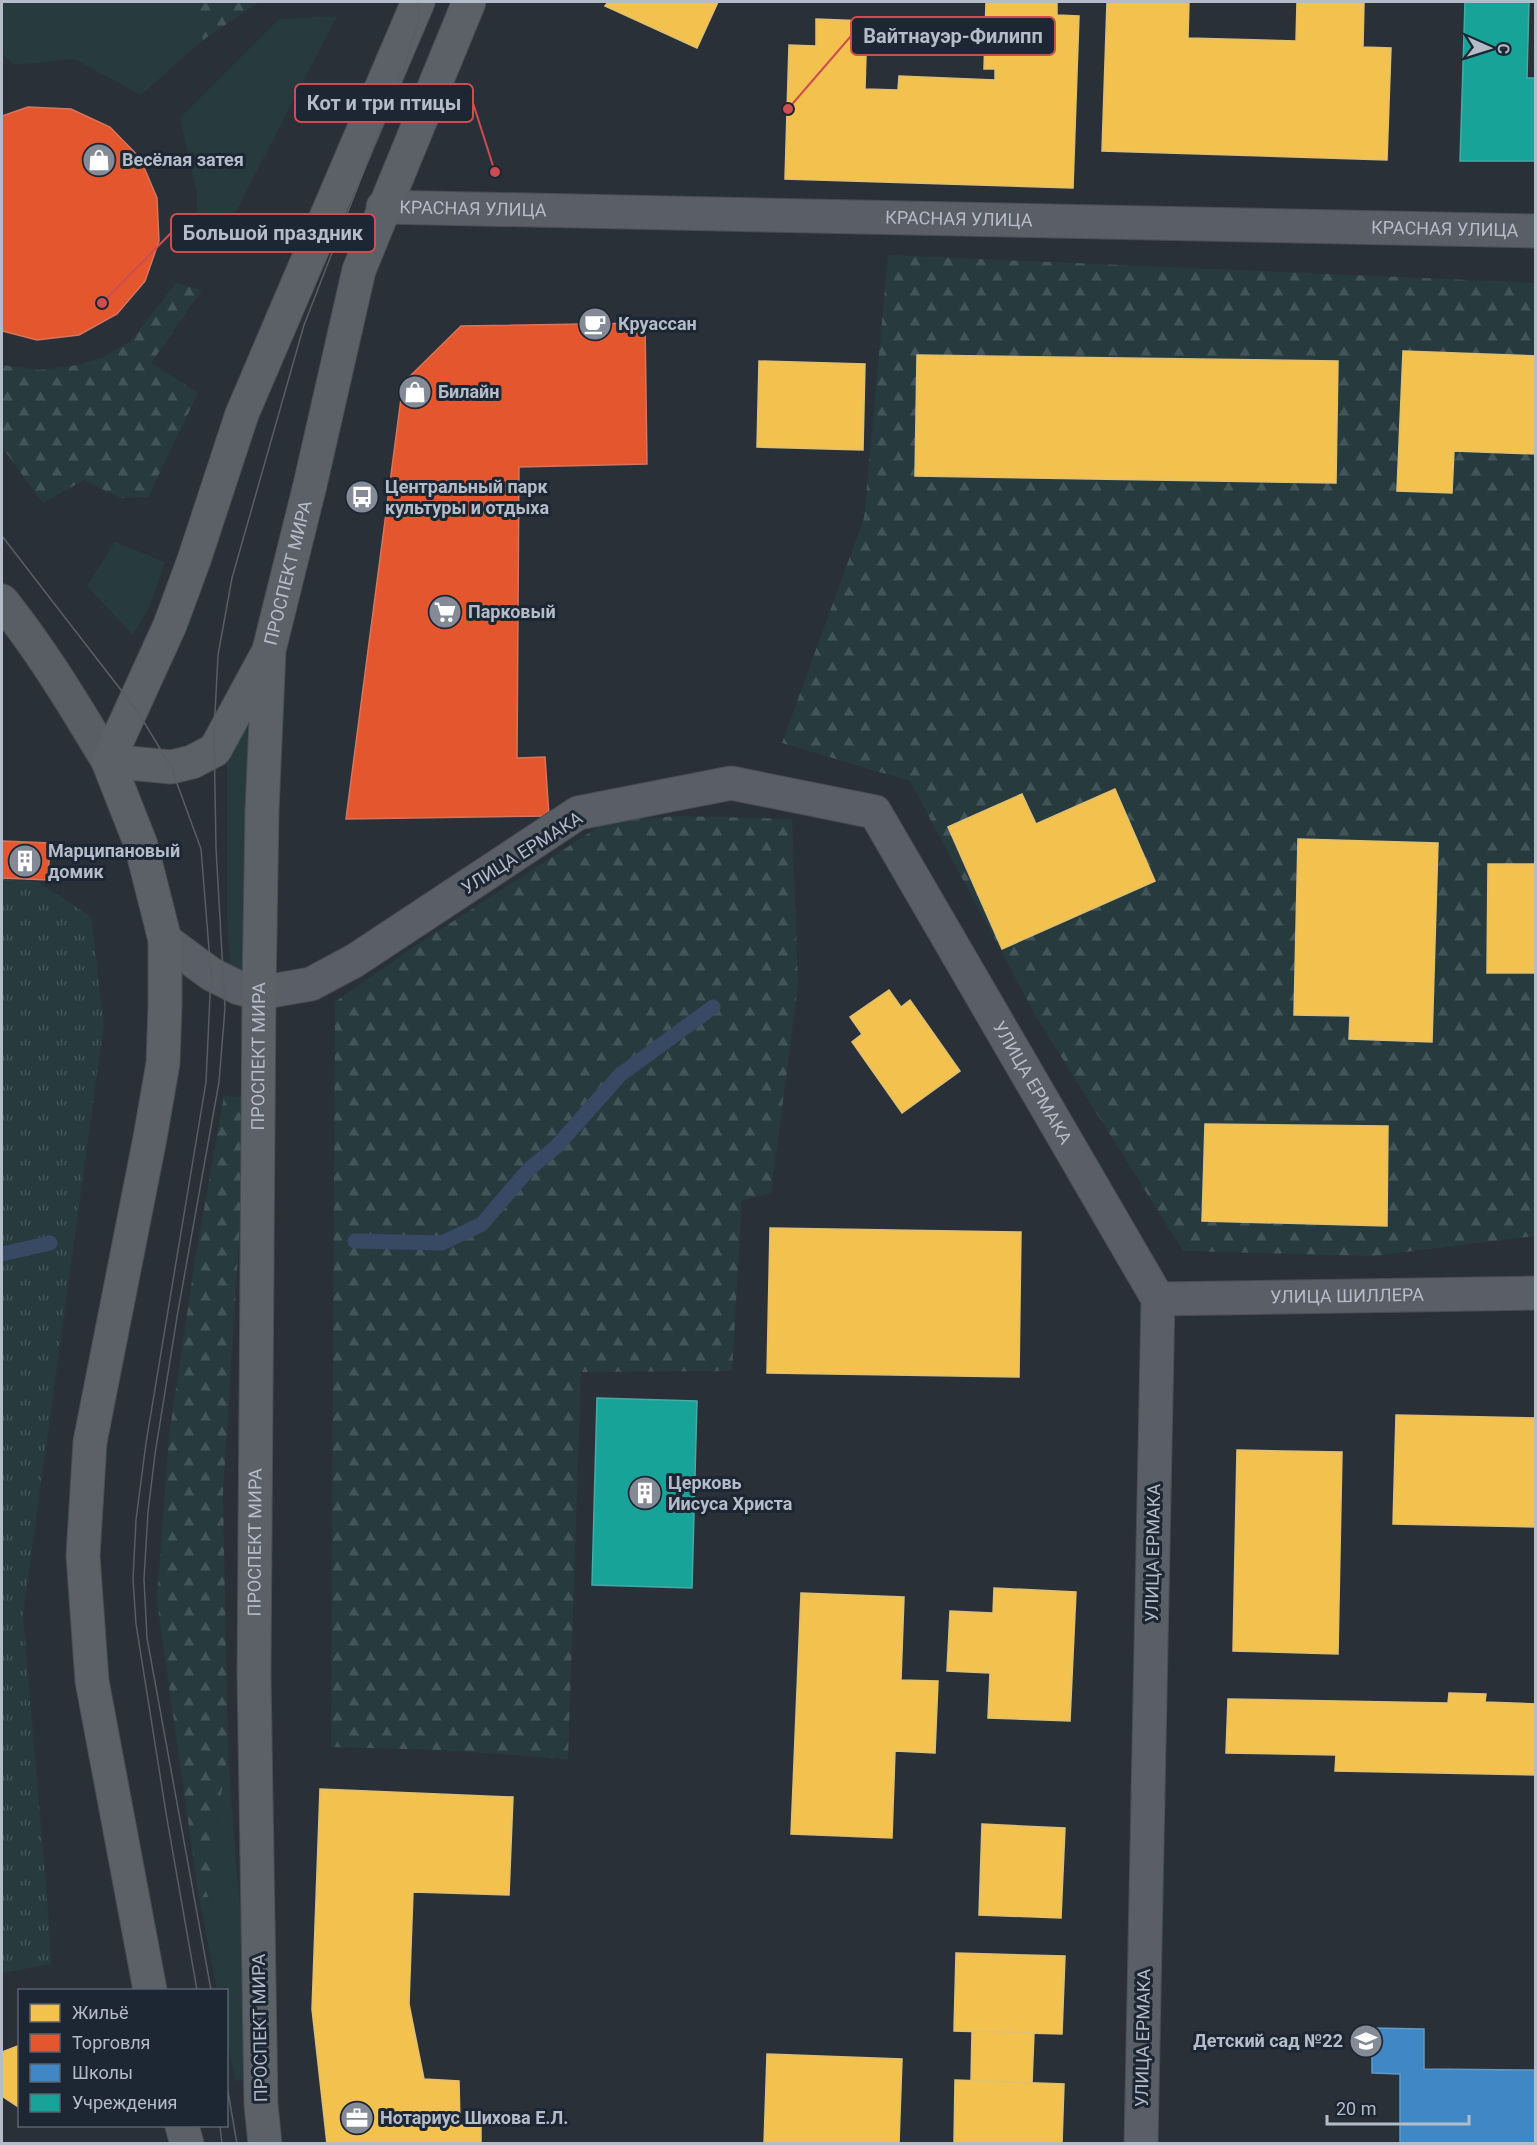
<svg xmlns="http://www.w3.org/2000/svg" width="1537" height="2145" viewBox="0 0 1537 2145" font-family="Roboto,sans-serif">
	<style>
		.grass { fill: #273a3e }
		.forest { fill: url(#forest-firs) }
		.park { fill: url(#park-tufts) }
		.homes { fill: #f2c14e; stroke: #dfc073; stroke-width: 1.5 }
		.shops { fill: #e4572e; stroke: #d6755c; stroke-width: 1.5 }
		.schools { fill: #3f88c5; stroke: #6298c6; stroke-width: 1.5 }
		.public { fill: #17a398; stroke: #46aaa7; stroke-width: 1.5 }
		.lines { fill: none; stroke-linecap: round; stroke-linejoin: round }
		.stream { stroke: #384963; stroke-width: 15 }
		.street-casing { stroke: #484c53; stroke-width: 35 }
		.secondary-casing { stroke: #484c53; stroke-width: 35 }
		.primary-casing { stroke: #484c55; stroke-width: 35 }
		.street { stroke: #5a5e66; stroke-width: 33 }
		.secondary { stroke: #595d64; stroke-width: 33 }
		.primary { stroke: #5c6168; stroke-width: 33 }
		.tram { stroke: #595d64; stroke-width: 1.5 }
		.labels { text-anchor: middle; stroke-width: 6; stroke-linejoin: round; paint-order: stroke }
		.poi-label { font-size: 18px; font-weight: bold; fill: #b4bcc9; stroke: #1d2633; text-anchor: start }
		.street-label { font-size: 18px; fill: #b4bcc9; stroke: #1d2633 }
		.leader { fill: none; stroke: #ce4d50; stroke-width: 2 }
		.callout-dot { fill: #ce4d50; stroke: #1d2633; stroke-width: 2 }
		.callout { fill: #1d2633; stroke: #ce4d50; stroke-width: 2 }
		.callout-label { font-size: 20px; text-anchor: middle; font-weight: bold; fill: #b4bcc9 }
	</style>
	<defs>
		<pattern id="forest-firs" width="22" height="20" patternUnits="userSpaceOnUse" patternTransform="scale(1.5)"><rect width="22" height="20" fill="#273a3e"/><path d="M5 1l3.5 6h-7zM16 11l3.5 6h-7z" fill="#445559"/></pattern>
		<pattern id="park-tufts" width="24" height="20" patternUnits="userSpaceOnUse" patternTransform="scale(1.5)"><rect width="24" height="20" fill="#273a3e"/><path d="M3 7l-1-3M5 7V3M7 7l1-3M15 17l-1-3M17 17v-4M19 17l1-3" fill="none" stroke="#445559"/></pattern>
	</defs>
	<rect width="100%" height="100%" fill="#2a3038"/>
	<g class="grass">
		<path d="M2 2H192L203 40 141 95 74 59 14 65 2 53Z"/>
		<path d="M337 16 226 231 197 228V193L180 118 279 19Z"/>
		<path d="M115 542 165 562 149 608 133 635 87 586Z"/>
		<path d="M247 728V975L231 974 227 922V746Z"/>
		<path d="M228 1756 245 1969 249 2079 235 2081 227 2038 226 1990H217L199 1898 216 1896V1823Z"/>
	</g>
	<g class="forest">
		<path d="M192 2H259L203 40Z"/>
		<path d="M888 255 1535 283V1236L1374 1256 1183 1251 1037 1018 910 781 782 743 864 518Z"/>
		<path d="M176 283 202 290 151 363 198 393 148 497 120 498 84 480 43 503 2 447V365L39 370 72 366 101 358 130 342Z"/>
		<path d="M679 816 792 819 798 985 771 1193 742 1200 732 1371 581 1372 568 1759 442 1750 331 1747 335 1002 409 950 606 822Z"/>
		<path d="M224 1096 245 1097 243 1175 223 1493 228 1756 216 1823V1896L199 1898 157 1601 169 1436 195 1260Z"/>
	</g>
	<path class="park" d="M2 879 38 882 91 917 104 1023 23 1615 49 1922 51 1964 2 1973Z"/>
	<g class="homes">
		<path d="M608 2H718L697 48 605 6Z"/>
		<path d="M986 2H1057V15L1079 16 1073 188 785 179 789 45 816 46V19L867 21 865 89 898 90 899 76 995 80V69H984Z"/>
		<path d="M1107 2H1189L1188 38 1296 41 1297 2H1364L1363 47 1391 48 1387 160 1102 151Z"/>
		<path d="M1403 351 1536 356V454L1454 451 1452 493 1397 491Z"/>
		<path d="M917 355 1338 361 1336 483 915 476Z"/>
		<path d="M759 361 865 364 863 450 757 447Z"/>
		<path d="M1115 789 1155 881 1002 949 948 827 1022 794 1036 824Z"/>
		<path d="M1298 839 1438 843 1432 1042 1349 1039 1350 1016 1294 1015Z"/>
		<path d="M1488 864H1536V973H1487Z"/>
		<path d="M889 990 901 1007 910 1000 960 1071 902 1113 852 1042 862 1034 850 1017Z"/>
		<path d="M1205 1124 1388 1126 1387 1226 1202 1221Z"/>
		<path d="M770 1228 1021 1232 1019 1377 767 1373Z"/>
		<path d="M1396 1415 1536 1418V1527L1393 1524Z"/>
		<path d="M1237 1450 1342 1452 1338 1654 1233 1651Z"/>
		<path d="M994 1588 1076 1592 1070 1721 988 1718 990 1673 947 1671 950 1611 993 1613Z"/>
		<path d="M801 1593 904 1597 901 1680 938 1681 935 1753 895 1751 892 1838 791 1834Z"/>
		<path d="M1449 1693 1486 1694 1485 1702 1536 1704V1775L1335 1771 1336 1755 1226 1753 1228 1699 1448 1703Z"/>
		<path d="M320 1789 513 1797 509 1895 413 1892 409 2004 424 2079 459 2081 460 2125 481 2126V2144H327L312 2009Z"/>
		<path d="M982 1824 1065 1828 1061 1918 979 1915Z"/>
		<path d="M956 1953 1065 1956 1062 2034 954 2031Z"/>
		<path d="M972 2031 1034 2033 1032 2083 971 2081Z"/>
		<path d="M20 2045V2108L2 2096V2052Z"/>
		<path d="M767 2054 902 2059 899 2144H764Z"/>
		<path d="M955 2080 1064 2084 1062 2144H954Z"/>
	</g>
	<g class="shops">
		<path d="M28 107 71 109 110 127 140 158 157 198 159 241 145 281 117 314 79 335 37 340 2 331V116Z"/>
		<path d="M645 323 647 464 519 467 517 758 545 757 549 816 346 819 403 383 461 326Z"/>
		<path d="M2 841 50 843 48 880 2 878Z"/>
	</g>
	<path class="schools" d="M1372 2028 1424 2029V2069L1536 2070V2144H1400V2074L1372 2073Z"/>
	<g class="public">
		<path d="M1465 2H1529L1527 78H1536V161H1460Z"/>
		<path d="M597 1398 697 1401 692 1588 592 1585Z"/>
	</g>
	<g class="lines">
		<g class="stream">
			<path d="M355 1241 442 1243 482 1224 528 1170 556 1147 620 1075 713 1007"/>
			<path d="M2 1254 50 1243"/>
		</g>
		<defs>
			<g id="street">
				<path id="s1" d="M383 207 1536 231"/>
				<path id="s2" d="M165 940 211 974 239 988 259 993 311 984 354 961 578 813 731 783 875 812 1158 1299 1141 2144"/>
				<path id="s3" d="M1158 1299 1536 1293"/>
			</g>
			<path id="secondary" d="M2 601C42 651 75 706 108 761"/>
			<g id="primary">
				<path d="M108 761 171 767 192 762 215 750 266 656"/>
				<path d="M150 1990 92 1681 83 1556 90 1442 150 1138 163 1063 165 1006V940L141 845 108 761 170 625 194 560 242 414 418 2"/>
				<path d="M182 2126 187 2144"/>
				<path id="s4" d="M265 2144 261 2105 254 1674 259 993 262 811 269 650 310 485 359 270 469 2"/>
			</g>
		</defs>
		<use href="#street" class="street-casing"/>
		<use href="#secondary" class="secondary-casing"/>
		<use href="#primary" class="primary-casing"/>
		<use href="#street" class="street"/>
		<use href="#secondary" class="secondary"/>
		<use href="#primary" class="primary"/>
		<g class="tram">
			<path d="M2 536 138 712 171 767 201 849 211 974 206 1082 146 1443 136 1520 133 1579 136 1624 167 1819 197 1990"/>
			<path d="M211 1990 147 1638 144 1579 148 1512 155 1454 177 1317 219 1082 225 1008 216 848 214 733 218 655 232 578 304 325 405 65 418 22V2"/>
			<path d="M226 2080 237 2144"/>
			<path d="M220 2126 222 2144"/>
		</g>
	</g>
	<defs>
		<symbol id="shop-disc" viewBox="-11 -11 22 22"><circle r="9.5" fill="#848b96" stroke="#1d2633"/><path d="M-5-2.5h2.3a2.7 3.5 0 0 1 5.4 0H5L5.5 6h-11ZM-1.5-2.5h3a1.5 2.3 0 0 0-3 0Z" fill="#fff"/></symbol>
		<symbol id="cafe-disc" viewBox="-11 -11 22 22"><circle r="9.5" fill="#848b96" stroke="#1d2633"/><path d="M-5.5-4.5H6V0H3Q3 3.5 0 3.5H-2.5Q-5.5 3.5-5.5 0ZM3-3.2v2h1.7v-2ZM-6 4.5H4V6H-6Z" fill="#fff"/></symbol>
		<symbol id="bus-disc" viewBox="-11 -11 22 22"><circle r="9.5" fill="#848b96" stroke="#1d2633"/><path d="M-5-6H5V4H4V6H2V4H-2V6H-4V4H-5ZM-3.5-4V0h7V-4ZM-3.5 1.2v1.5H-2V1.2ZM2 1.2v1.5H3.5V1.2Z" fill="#fff"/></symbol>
		<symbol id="supermarket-disc" viewBox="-11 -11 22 22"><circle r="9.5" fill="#848b96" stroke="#1d2633"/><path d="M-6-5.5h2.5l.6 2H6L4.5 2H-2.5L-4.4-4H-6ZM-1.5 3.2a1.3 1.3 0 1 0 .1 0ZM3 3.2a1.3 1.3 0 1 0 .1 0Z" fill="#fff"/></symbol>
		<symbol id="building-disc" viewBox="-11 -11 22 22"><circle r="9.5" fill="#848b96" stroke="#1d2633"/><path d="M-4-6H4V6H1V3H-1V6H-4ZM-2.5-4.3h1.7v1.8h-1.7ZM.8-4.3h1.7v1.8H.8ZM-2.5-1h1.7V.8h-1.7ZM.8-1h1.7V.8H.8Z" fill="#fff"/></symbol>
		<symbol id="school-disc" viewBox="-11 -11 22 22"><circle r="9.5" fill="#848b96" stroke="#1d2633"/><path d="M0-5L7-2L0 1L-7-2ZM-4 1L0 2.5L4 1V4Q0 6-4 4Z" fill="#fff"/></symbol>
		<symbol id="office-disc" viewBox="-11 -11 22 22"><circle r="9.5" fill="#848b96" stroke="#1d2633"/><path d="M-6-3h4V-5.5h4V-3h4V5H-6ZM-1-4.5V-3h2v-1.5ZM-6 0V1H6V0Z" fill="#fff"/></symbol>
	</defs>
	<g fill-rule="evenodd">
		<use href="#shop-disc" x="80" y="141" width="38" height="38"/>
		<use href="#cafe-disc" x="576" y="305" width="38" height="38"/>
		<use href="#shop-disc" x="396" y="373" width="38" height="38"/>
		<use href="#bus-disc" x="343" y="478" width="38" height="38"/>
		<use href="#supermarket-disc" x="426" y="593" width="38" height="38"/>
		<use href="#building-disc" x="6" y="842" width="38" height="38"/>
		<use href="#building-disc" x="626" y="1474" width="38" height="38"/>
		<use href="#school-disc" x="1347" y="2022" width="38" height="38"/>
		<use href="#office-disc" x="338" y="2099" width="38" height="38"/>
	</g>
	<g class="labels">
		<g class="poi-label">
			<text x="122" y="166">Весёлая затея</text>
			<text x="618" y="330">Круассан</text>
			<text x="438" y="398">Билайн</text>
			<text x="385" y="493">Центральный парк<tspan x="385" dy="21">культуры и отдыха</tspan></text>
			<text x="468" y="618">Парковый</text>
			<text x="48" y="857">Марципановый<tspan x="48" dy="21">домик</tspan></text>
			<text x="668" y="1489">Церковь<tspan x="668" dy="21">Иисуса Христа</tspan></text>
			<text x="1343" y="2047" text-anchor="end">Детский сад №22</text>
			<text x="380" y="2124">Нотариус Шихова Е.Л.</text>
		</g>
		<g class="street-label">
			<text dy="6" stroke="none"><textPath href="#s1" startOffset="90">КРАСНАЯ УЛИЦА</textPath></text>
			<text dy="6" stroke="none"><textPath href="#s1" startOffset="576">КРАСНАЯ УЛИЦА</textPath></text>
			<text dy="6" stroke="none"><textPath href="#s1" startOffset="1062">КРАСНАЯ УЛИЦА</textPath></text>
			<text dy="6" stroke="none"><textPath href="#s4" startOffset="1574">ПРОСПЕКТ МИРА</textPath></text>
			<text transform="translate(522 853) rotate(-32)" y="6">УЛИЦА ЕРМАКА</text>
			<text dy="6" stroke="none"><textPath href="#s4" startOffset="1088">ПРОСПЕКТ МИРА</textPath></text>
			<text dy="6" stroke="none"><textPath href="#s2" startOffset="1095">УЛИЦА ЕРМАКА</textPath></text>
			<text dy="6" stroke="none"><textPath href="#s3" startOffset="189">УЛИЦА ШИЛЛЕРА</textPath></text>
			<text dy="6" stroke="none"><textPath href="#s4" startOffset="602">ПРОСПЕКТ МИРА</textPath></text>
			<text transform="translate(1153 1553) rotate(-89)" y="6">УЛИЦА ЕРМАКА</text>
			<text transform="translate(260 2028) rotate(-91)" y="6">ПРОСПЕКТ МИРА</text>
			<text transform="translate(1143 2038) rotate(-89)" y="6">УЛИЦА ЕРМАКА</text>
		</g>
	</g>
	<path class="leader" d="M788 109L851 36M495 172L473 103M102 303L171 233"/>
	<g class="callout-dot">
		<circle cx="788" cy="109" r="6"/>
		<circle cx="495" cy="172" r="6"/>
		<circle cx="102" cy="303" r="6"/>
	</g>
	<g class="callout">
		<rect x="851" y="17" width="204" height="38" rx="6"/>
		<rect x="295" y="84" width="178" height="38" rx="6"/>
		<rect x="171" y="214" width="204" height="38" rx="6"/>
	</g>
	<g class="callout-label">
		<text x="953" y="43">Вайтнауэр-Филипп</text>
		<text x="384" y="110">Кот и три птицы</text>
		<text x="273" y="240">Большой праздник</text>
	</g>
	<rect width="1537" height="2145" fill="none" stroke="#b4bcc9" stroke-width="6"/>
	<rect x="18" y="1989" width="210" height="138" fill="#1d2633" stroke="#59626f" stroke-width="1.5"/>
	<rect x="30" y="2004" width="30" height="18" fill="#f2c14e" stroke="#59626f" stroke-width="1.5"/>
	<text x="72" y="2019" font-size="18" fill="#b4bcc9">Жильё</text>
	<rect x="30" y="2034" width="30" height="18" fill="#e4572e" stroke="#59626f" stroke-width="1.5"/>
	<text x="72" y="2049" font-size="18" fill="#b4bcc9">Торговля</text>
	<rect x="30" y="2064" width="30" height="18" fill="#3f88c5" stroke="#59626f" stroke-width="1.5"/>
	<text x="72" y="2079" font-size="18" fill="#b4bcc9">Школы</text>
	<rect x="30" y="2094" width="30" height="18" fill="#17a398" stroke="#59626f" stroke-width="1.5"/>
	<text x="72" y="2109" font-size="18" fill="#b4bcc9">Учреждения</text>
	<g transform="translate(1489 48) rotate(93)" stroke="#1d2633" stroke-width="4.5" paint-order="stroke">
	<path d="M0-4.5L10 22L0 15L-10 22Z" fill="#b4bcc9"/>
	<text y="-9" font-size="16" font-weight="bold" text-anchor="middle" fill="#b4bcc9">С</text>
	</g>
	<path d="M1327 2115v9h142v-9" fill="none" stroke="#b4bcc9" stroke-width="3"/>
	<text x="1336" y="2115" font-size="18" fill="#b4bcc9" stroke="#1d2633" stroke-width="4.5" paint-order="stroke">20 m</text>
</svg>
